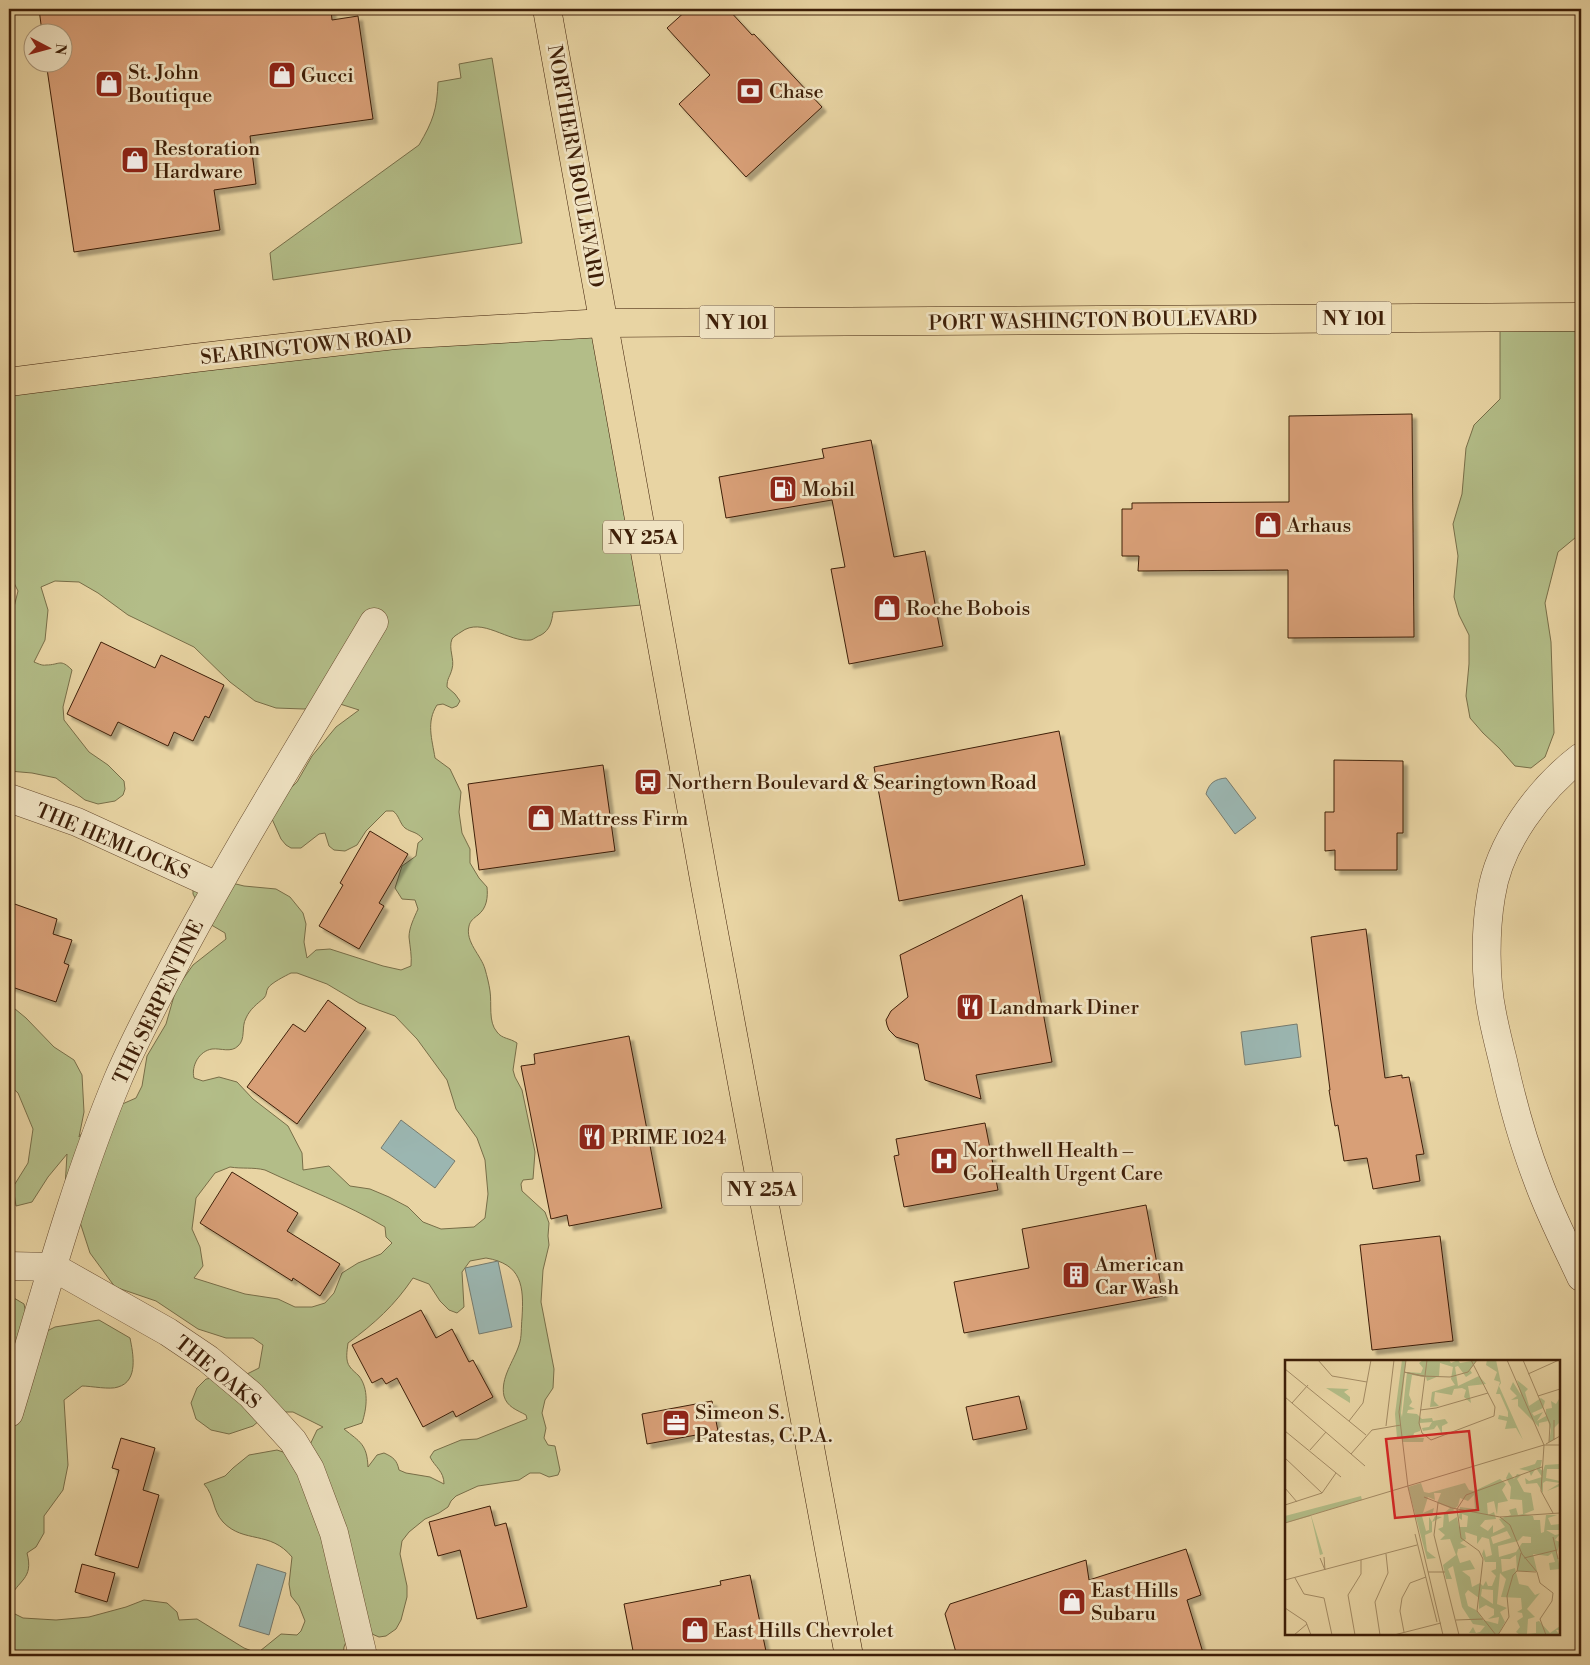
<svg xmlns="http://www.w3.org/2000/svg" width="1590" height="1665" viewBox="0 0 1590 1665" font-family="'Libre Bodoni',serif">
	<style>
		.green { fill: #b3bd88; stroke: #786e48; fill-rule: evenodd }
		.water { fill: #9bb6b1; stroke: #767a6d }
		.building { fill: #d89f77; stroke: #3e1f08; filter: url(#shadow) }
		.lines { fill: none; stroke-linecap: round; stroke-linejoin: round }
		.minor-casing { stroke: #684c2f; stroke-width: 29 }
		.primary-casing { stroke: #3e1f08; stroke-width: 29 }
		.minor { stroke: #f0e3c3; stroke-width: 28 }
		.primary { stroke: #e8d4a3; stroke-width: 28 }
		.labels { text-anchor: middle; stroke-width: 5; stroke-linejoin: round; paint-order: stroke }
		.shield { fill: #f0e3c3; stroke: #735a40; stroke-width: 1 }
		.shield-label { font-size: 19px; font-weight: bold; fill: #3e1f08 }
		.poi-label { font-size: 20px; fill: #3e1f08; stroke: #f0e3c3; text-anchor: start }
		.street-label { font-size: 20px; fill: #3e1f08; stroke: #f0e3c3 }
		.inset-road { fill: none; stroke: #a48c65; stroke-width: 1 }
		.view { fill: #d62828; fill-opacity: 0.15; stroke: #d62828; stroke-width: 2.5 }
		.inset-edge { fill: none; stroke: #3e1f08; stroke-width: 2.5 }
	</style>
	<defs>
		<filter id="shadow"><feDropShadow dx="4.5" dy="4.5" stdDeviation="1" flood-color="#0004"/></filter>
	</defs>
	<rect width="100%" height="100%" fill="#e8d4a3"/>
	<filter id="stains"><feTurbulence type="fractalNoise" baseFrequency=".004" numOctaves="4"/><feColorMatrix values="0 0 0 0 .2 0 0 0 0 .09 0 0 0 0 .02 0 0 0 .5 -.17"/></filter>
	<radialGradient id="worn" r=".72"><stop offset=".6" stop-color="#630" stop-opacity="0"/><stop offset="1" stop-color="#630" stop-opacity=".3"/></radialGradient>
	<g class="green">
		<path d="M492 58 522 243 273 280 270 253 419 145C433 121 437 110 438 82L461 78 459 64Z"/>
		<path d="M1500 317H1581V533L1558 552 1545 603 1551 642 1554 733 1545 757 1531 768 1515 766 1499 748 1483 733 1470 718 1466 696 1469 664V635L1459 615 1454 597 1458 556 1453 524 1462 494 1466 448 1474 425 1500 399Z"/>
		<path d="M605 322 655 604 553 612C552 621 550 630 541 635 538 636 534 639 531 640 508 643 482 616 461 632 458 634 454 636 452 639 448 649 455 659 452 669 450 677 447 678 447 687L455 694 460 701 457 706 452 708 443 704 437 705C426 722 432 739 435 758L450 769 461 792 459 812 462 833 470 849V863L479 878 487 887C488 897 487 908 478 915 474 918 470 921 469 926 465 942 481 955 485 969 487 976 489 984 490 991 492 1004 488 1022 497 1032 502 1039 510 1038 517 1043L513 1070 515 1077 522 1090 535 1152 533 1179 523 1180 521 1184 522 1191 545 1212 549 1223 548 1236 549 1245 543 1270 541 1302 554 1369 553 1388 545 1400 542 1413 546 1428 544 1438 548 1445 555 1446 560 1470 558 1475 549 1477 540 1473H530L519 1480 478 1486 456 1496 451 1501 448 1507 439 1513 425 1519 409 1532 402 1541 400 1554 407 1586V1597L401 1620 396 1629 386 1636 379 1637 372 1634 348 1637 344 1647 343 1656H9V1601L13 1613 23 1618 56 1620 89 1617 126 1607 144 1600 167 1603 177 1612 179 1620 197 1619 244 1648 252 1651H260L281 1634 297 1635 301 1631 305 1621 299 1606 291 1596 289 1584 292 1557C270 1530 244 1544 223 1522 212 1510 215 1496 204 1484L225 1476 233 1468 249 1455 277 1450 289 1454 307 1451 317 1430 323 1427 293 1412H280L260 1420 253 1426 229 1434 211 1430 196 1419 191 1403 197 1388 206 1379 232 1375H245L259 1368 263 1345 253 1338H226L198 1329 156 1301 115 1287 90 1253 77 1213 65 1187 67 1154 48 1177 32 1202 16 1206 13 1187 28 1163 33 1129 18 1093 9 1085V1004L26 1018 54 1047 74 1060 82 1075 84 1112 79 1137 95 1116 136 1098 142 1086 147 1056 166 1024 176 989 193 965 226 939 225 933 208 923 193 894V883L228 882 244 886 276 889 290 897 303 913 306 924 304 942 307 958 316 950 330 949 383 966 401 970 411 966C412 956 410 947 409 937 409 928 414 918 418 909L415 900 402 899 395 888 402 866 416 856 418 843 423 839C416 831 412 833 405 828 400 824 399 815 393 811H386L366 831 357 845 345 851 334 850 329 846 325 833 319 834 301 848H291L286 845 281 839 272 819 278 800 297 782 312 756 336 727 359 710 340 704 304 709 276 708 255 701 230 682 194 647 128 615 98 593 79 582 55 581 41 587 48 610 45 640 34 662C37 663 42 666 46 665 60 665 60 658 72 670L63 707 64 720 89 752 108 765 124 781 125 789 123 795 115 801 98 804 85 800 56 778 32 773 9 771V627L18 591 9 573V382ZM291 973H297L327 984 359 1003 395 1016 417 1039 447 1080 456 1109 477 1138 485 1160 488 1194 485 1218 474 1227 441 1229 423 1222 408 1207 389 1197 370 1189 350 1186 329 1166 303 1170 302 1153 288 1126 253 1099 237 1082 219 1077 203 1081 194 1078C191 1066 199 1051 212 1049 221 1048 231 1053 238 1046 246 1039 241 1027 246 1018 250 1009 257 1004 264 998 267 995 266 991 268 988 271 983 285 976 291 973ZM230 1167C242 1169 253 1167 265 1170 305 1189 347 1204 385 1227L386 1237 392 1243 381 1254 358 1263 342 1273 334 1293 325 1303 312 1307H295L278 1299 245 1294 194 1278 203 1266 200 1247 192 1229 196 1198 215 1173ZM486 1258C522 1264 524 1286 522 1318 521 1327 522 1337 519 1345 514 1361 500 1378 504 1396 507 1407 517 1410 526 1415L527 1419 477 1439 461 1440 434 1451 430 1457C435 1467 444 1471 444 1484L430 1477 406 1473 399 1470C397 1460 393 1457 384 1453L377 1455 368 1467C367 1444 360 1442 344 1429L362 1423C367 1408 369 1389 359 1376 356 1373 352 1370 350 1367 345 1361 347 1351 348 1343 375 1323 394 1306 413 1278L429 1284 440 1301 449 1310 457 1313 464 1307 462 1272 470 1261Z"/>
		<path d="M9 1295 24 1304 31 1339 55 1327 99 1320 130 1338C133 1353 139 1381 118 1387 110 1390 91 1386 82 1386L64 1400 68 1465 63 1490 44 1516V1533L36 1547 27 1553C34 1580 18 1579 9 1600Z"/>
	</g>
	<g class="water">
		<path d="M1226 778 1256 818 1235 834 1206 794C1209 783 1215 779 1226 778Z"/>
		<path d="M1297 1024 1301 1057 1245 1065 1241 1032Z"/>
		<path d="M401 1120 455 1161 435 1188 381 1148Z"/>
		<path d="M498 1261 512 1327 479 1334 465 1268Z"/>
		<path d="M257 1564 286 1573 269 1635 239 1626Z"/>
	</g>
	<g class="building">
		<path d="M39 9H331L332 20 358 16 373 119 250 136 256 184 214 190 220 230 74 252 46 62H62V32H42Z"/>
		<path d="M688 9H728L752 35 754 34 822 107 746 177 679 104 710 75 667 28Z"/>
		<path d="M1412 414 1414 637 1288 638V570L1138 571 1139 556H1122V509H1132V503L1289 502V416Z"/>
		<path d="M871 440 894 557 925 551 943 646 849 664 831 569 845 567 832 500 726 518 719 477 824 458 822 449Z"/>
		<path d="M101 642 155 668 161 655 224 685 209 718 205 716 193 741 174 732 168 746 118 722 111 736 67 714Z"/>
		<path d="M1059 731 1085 865 899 901 874 767Z"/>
		<path d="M1334 760 1403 761V833H1397V870H1335V850L1325 851V812H1334Z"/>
		<path d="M603 765 615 851 479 870 468 784Z"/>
		<path d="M370 831 408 854 379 903 384 906 359 949 319 926 343 885 340 883Z"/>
		<path d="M1022 895 1052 1062 976 1075 981 1099 925 1080 918 1044 896 1037 889 1030 887 1025 886 1020 891 1011 908 997 900 955Z"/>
		<path d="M9 902 57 919 53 934 72 940 64 963 69 965 56 1002 9 986Z"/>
		<path d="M1366 929 1385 1078 1402 1075V1078L1409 1077 1424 1154 1416 1155 1420 1181 1373 1189 1367 1158 1344 1161 1338 1125 1335 1126 1329 1090H1330L1311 937Z"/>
		<path d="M328 1000 366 1028 297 1124 247 1087 293 1024 305 1032Z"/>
		<path d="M629 1036 662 1208 569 1226 567 1215 551 1219 521 1066 535 1064 534 1054Z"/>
		<path d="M985 1123 998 1190 904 1207 894 1156 899 1155 896 1139Z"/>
		<path d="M232 1172 298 1213 287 1231 340 1264 320 1296 293 1278 292 1281 200 1223Z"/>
		<path d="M1146 1205 1163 1296 964 1333 954 1282 1029 1268 1022 1229Z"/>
		<path d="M1440 1236 1453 1341 1372 1350 1360 1245Z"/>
		<path d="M421 1310 436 1338 452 1329 469 1362 473 1360 493 1397 456 1417 453 1411 423 1427 397 1378 386 1384 382 1378 372 1383 352 1345Z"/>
		<path d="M1019 1396 1027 1429 973 1440 966 1407Z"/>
		<path d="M712 1401 718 1431 647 1444 642 1414Z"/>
		<path d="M121 1438 155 1448 143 1490 159 1495 138 1568 95 1555 119 1470 112 1468Z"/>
		<path d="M490 1506 495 1526 506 1523 527 1607 477 1619 460 1550 438 1556 429 1522Z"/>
		<path d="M1186 1549 1201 1595 1187 1600 1204 1656H957L945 1614 950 1604 1086 1560 1089 1580Z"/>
		<path d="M82 1564 115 1573 107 1602 75 1592Z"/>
		<path d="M750 1575 767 1656H634L624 1604 721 1585 720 1581Z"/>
	</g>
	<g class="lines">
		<defs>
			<g id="minor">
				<path d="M1581 757C1539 789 1499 843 1491 896 1485 931 1485 979 1492 1013 1495 1029 1499 1045 1503 1061 1512 1102 1523 1142 1538 1181 1550 1214 1566 1245 1581 1277"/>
				<path d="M9 798 77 822 217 886"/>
				<path d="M9 1266 53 1267 168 1332 208 1359 251 1395 293 1441 310 1469 334 1533 363 1656"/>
				<path d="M9 1413C43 1301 73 1187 118 1079 137 1034 161 991 183 949 243 838 310 730 374 622"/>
			</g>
			<g id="primary">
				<path d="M547 9 706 890 849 1656"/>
				<path d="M9 382 194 358 395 335 604 323 1581 317"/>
			</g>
		</defs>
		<use href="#minor" class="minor-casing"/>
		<use href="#primary" class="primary-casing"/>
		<use href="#minor" class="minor"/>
		<use href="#primary" class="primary"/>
	</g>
	<defs>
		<symbol id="shop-square" viewBox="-11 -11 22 22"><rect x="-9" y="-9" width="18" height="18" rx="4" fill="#8f2418" stroke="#f0e3c3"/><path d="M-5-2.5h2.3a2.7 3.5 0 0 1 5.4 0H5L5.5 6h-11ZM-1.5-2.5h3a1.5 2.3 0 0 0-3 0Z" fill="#fff"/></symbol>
		<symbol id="bank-square" viewBox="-11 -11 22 22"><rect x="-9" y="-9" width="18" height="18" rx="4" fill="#8f2418" stroke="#f0e3c3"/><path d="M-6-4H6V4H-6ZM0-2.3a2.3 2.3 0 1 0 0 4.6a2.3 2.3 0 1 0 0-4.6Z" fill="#fff"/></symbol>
		<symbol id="fuel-square" viewBox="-11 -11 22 22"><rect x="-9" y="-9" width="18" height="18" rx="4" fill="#8f2418" stroke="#f0e3c3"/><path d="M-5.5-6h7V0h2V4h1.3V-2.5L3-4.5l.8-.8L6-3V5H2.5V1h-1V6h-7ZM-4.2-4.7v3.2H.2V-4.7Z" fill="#fff"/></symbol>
		<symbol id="bus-square" viewBox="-11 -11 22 22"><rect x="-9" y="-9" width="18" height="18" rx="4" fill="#8f2418" stroke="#f0e3c3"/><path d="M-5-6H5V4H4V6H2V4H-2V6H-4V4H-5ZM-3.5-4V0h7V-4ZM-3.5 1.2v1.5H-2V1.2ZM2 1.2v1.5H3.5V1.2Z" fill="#fff"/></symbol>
		<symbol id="restaurant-square" viewBox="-11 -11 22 22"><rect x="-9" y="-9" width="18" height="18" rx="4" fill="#8f2418" stroke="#f0e3c3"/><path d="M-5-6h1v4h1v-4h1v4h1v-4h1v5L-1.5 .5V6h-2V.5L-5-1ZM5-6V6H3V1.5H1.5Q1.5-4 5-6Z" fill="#fff"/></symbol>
		<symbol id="hospital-square" viewBox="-11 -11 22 22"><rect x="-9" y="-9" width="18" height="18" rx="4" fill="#8f2418" stroke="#f0e3c3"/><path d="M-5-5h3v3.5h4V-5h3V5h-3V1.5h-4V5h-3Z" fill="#fff"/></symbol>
		<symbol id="building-square" viewBox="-11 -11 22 22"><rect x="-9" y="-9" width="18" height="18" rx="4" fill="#8f2418" stroke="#f0e3c3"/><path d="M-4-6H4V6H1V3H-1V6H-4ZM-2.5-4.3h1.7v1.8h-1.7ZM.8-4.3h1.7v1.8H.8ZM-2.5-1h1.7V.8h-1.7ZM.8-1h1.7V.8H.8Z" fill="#fff"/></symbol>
		<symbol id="office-square" viewBox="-11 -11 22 22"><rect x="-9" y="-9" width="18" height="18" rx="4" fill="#8f2418" stroke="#f0e3c3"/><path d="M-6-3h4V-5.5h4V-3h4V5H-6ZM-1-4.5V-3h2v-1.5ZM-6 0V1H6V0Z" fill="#fff"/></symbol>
	</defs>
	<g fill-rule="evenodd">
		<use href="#shop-square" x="266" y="59" width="32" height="32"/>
		<use href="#shop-square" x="93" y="68" width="32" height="32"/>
		<use href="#bank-square" x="734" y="75" width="32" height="32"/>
		<use href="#shop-square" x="119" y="144" width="32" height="32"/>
		<use href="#fuel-square" x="767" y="473" width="32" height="32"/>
		<use href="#shop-square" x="1252" y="509" width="32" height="32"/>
		<use href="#shop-square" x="871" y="592" width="32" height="32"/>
		<use href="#bus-square" x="632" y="766" width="32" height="32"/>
		<use href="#shop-square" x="525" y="802" width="32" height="32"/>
		<use href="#restaurant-square" x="954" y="991" width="32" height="32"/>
		<use href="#restaurant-square" x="576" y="1121" width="32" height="32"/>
		<use href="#hospital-square" x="928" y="1145" width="32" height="32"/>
		<use href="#building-square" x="1060" y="1259" width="32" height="32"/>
		<use href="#office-square" x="660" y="1407" width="32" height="32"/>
		<use href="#shop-square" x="1056" y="1586" width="32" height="32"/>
		<use href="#shop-square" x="679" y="1614" width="32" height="32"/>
	</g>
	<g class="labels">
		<g class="shield">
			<rect x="1316.5" y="301.5" width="75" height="33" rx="4"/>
			<rect x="699.5" y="305.5" width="75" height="33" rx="4"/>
			<rect x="603" y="520.5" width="80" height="33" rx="4"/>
			<rect x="722" y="1172.5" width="80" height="33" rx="4"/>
		</g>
		<g class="shield-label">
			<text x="1354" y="325">NY 101</text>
			<text x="737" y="329">NY 101</text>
			<text x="643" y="544">NY 25A</text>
			<text x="762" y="1196">NY 25A</text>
		</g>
		<g class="poi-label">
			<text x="128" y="79">St. John<tspan x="128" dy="23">Boutique</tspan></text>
			<text x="301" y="82">Gucci</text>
			<text x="769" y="98">Chase</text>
			<text x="154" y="155">Restoration<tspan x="154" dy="23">Hardware</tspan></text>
			<text x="802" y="496">Mobil</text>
			<text x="1287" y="532">Arhaus</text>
			<text x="906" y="615">Roche Bobois</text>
			<text x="667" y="789">Northern Boulevard &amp; Searingtown Road</text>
			<text x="560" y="825">Mattress Firm</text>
			<text x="989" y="1014">Landmark Diner</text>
			<text x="611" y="1144">PRIME 1024</text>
			<text x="963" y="1157">Northwell Health –<tspan x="963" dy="23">GoHealth Urgent Care</tspan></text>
			<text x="1095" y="1271">American<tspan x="1095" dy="23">Car Wash</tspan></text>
			<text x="695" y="1419">Simeon S.<tspan x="695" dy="23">Patestas, C.P.A.</tspan></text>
			<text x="1091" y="1597">East Hills<tspan x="1091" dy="23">Subaru</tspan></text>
			<text x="714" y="1637">East Hills Chevrolet</text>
		</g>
		<g class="street-label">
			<text transform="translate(576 166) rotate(80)" y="7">NORTHERN BOULEVARD</text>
			<text transform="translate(1093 320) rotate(-1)" y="7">PORT WASHINGTON BOULEVARD</text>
			<text transform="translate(306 346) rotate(-6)" y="7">SEARINGTOWN ROAD</text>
			<text transform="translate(113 841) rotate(23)" y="7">THE HEMLOCKS</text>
			<text transform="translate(158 1002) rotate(-64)" y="7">THE SERPENTINE</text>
			<text transform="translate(218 1372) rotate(39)" y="7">THE OAKS</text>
		</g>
	</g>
	<g transform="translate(1285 1360)">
		<rect width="275" height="275" fill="#e8d4a3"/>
		<path d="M117 0H121L116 53 117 57 122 12 136 13 138 8 134 3 138 0H164L166 3 173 0 175 3 192 0 185 10 187 13 181 17 173 6 170 7 173 26 194 16 201 24 183 26 186 43 179 37 181 30 177 28 169 29 167 35 150 32 149 41 154 46 145 47 147 32 170 25 166 19 168 7 155 3 154 16 142 21 141 17 127 15 124 35 127 42 124 46 130 49 123 50 122 53 132 54 137 59 147 58 148 61 160 59 163 63 157 66V74L152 65 149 69 138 71 137 68 144 67 147 62 135 63V71L129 73 128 77 139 78 138 82H118L117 78H112L110 54ZM202 0H211L216 23 214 26 238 80 231 68 220 69 222 61 213 59 214 55 223 57V52L215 34H211L215 22 209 20 212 12 201 5ZM232 20 243 29 240 32 244 46 256 38 260 41 258 48 247 53 249 56 258 52 252 61 261 56V49L267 48 266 41 271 44 274 39 275 62 269 68V80L264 82 266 70 263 61 254 63V67L233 46V39L226 40 232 36 225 29 228 22 236 35ZM41 28 64 29 59 32 65 37V43ZM252 100H257L255 109 258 111 260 105 275 104V109H262L261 118 275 121V126L262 131 275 123 261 121 258 123V133L252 123 241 124 240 118 244 121 257 117 251 108 246 116 244 111 234 109 250 104ZM224 112 229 119 232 114 236 115 232 119 239 132 246 133 249 150 239 154 248 156 249 160H255L256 173 259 172 261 155H272L263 158 266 165 275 164V170H261L270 175 275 174 270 180 275 182 272 193 275 209 265 210 264 203 270 202 267 193 263 196 248 194 252 211H232L231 195 225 199H216L217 212 230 208 234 224 243 226 250 235 255 233 242 249 250 257 243 259 242 274 251 273V262L254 261 265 273 275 266V270H271L275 275H235L231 272 235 267 232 261 238 257 237 253 232 252 237 249 236 238 216 237 221 219 215 213 212 244 222 248 215 252 220 262 213 275 184 273 188 267 191 273 195 272 200 266 188 264 177 247 168 206 163 209 167 219H161L158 205 171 195 165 179 155 180 160 175 153 169 158 167 159 153 165 148 152 143 156 133H149L150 140 143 137 138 153 149 148 147 156H137L141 171 144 170V157L147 162 150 156 157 157 147 162V172L140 175 142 191 151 198 142 199 123 127 136 123 139 132 144 133 180 123 184 130 189 131 215 119 221 124 217 130 223 141 213 143 212 155 209 141 202 143 203 155 209 152 211 159 200 160 195 166 203 171 208 165V173L220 167 214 159 226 155 224 150 231 148 233 155 238 154 237 140 225 139 226 127 221 118ZM189 135 190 149 175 147 174 158 177 160V154L183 156 182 167H174L172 157 164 162 163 153 170 151 168 150 173 146 175 138 183 141ZM222 171 226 178 208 184 206 177ZM180 172 192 176V184L197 177 204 179 207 195 201 197 199 189 197 194 200 202H211V209L206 211 211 216 207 226H203L201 221 198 226 195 223 187 227 185 217 177 211 190 209 185 200 175 203 172 194 173 189 182 187 175 183 181 179ZM238 176 246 177V183H237L231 192 214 197 213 186 233 181ZM197 229 208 230V244L196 236ZM183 230 194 238V249L201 245 209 249V255L203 259 214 257 213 264 198 260 191 250 183 246 180 234ZM76 136 77 140 26 155 38 194 35 195 26 156 0 163V156Z" fill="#b3bd88" fill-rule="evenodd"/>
		<path class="inset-road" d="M33 0 47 16 82 22M121 0 114 52 123 127 158 275M142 0 134 63 137 73 146 80 209 56 210 47 186 0M222 0 259 85M238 0 265 64 264 82M0 9 81 75M243 14 274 0M139 16 119 12 136 16 165 17 183 12 192 0M253 36 275 29M0 37 80 106M7 43 23 25M135 50 151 48 203 33M269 60V80M64 61 78 43 86 0M101 66 109 0M0 71 56 117M261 84 275 76M259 85 256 131 268 153M25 90 41 72M66 94 87 70 116 65M0 98 37 133M0 128 12 142M139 137 167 148 215 157 225 165 237 194 252 212 255 223 268 233 267 241 255 259 261 275M153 143 149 175 174 275M0 145 37 133 51 113M215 157 275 153M0 163 259 85H275M130 174 152 262M268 177 273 199M35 198 40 210 39 197M239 198 272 190M232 211 236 193M143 212H160M10 218 19 234 39 238 47 275M0 220 132 185M0 248 21 262 26 275M171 260 198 259M119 272 115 251 117 238 125 223 141 217M9 275 22 264M70 275 63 235 76 214V200M95 275 90 242 103 213 101 194M109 275 156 263M211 275 192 251 198 199 194 191 176 178 172 149 181 135 257 107M213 275 224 257 222 236 228 215 232 211 251 212"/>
		<path class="view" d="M184 71 193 150 110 158 101 79Z"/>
		<rect width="275" height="275" class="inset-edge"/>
	</g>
	<rect width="1590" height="1665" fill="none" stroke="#e8d4a3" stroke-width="30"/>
	<rect x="10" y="10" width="1570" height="1645" fill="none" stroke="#3e1f08" stroke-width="2.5"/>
	<rect x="15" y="15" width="1560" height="1635" fill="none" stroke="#3e1f08"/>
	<g transform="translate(48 48) rotate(96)"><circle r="24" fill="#f0e3c3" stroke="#a99578"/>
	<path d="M0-4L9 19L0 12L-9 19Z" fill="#8f2418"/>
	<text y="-8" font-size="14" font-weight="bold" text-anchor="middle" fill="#3e1f08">N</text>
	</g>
	<rect width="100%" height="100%" filter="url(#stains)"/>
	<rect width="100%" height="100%" fill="url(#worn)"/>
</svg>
